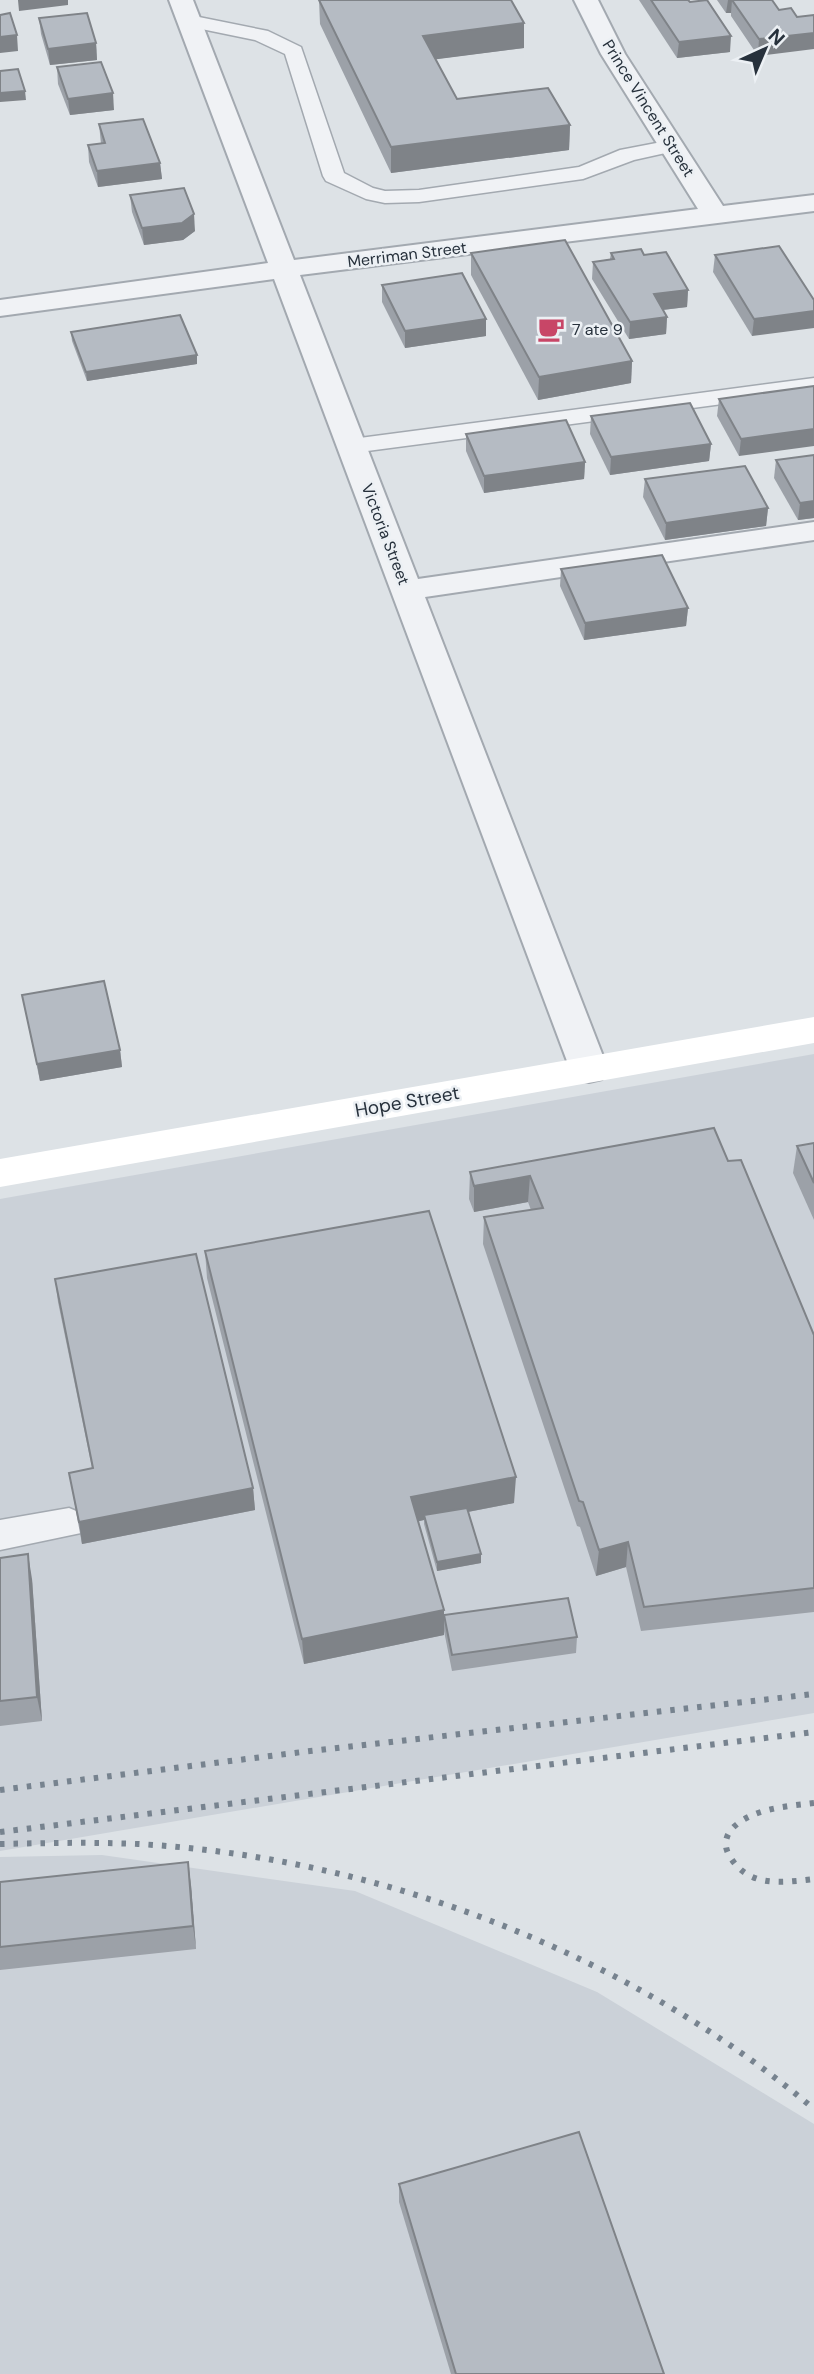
<svg xmlns="http://www.w3.org/2000/svg" width="814" height="2374" viewBox="0 0 814 2374" font-family="'DM Sans',sans-serif">
	<style>
		.built { fill: #cbd1d8 }
		.lines { fill: none; stroke-linecap: round; stroke-linejoin: round }
		.lane-casing { stroke: #a3a9b0; stroke-width: 3 }
		.street-casing { stroke: #a3a9b0; stroke-width: 4 }
		.lane { fill: #f0f2f5; fill-rule: evenodd }
		.street { fill: #f0f2f5; fill-rule: evenodd }
		.secondary { fill: #fff; fill-rule: evenodd }
		.rail { stroke: #77838f; stroke-width: 6; stroke-dasharray: 4.5 9; stroke-linecap: butt }
		.wall { fill: #9ca1a8 }
		.shaded-wall { fill: #7f8388 }
		.building { fill: #b5bbc3; stroke: #7f8388; stroke-width: 2 }
		.labels { text-anchor: middle; stroke-width: 5; stroke-linejoin: round; paint-order: stroke }
		.far-street-label { font-size: 16px; fill: #27313c; stroke: #ecf0f4 }
		.far-poi-label { font-size: 16px; fill: #27313c; stroke: #ecf0f4; text-anchor: start }
		.street-label { font-size: 19px; fill: #27313c; stroke: #ecf0f4 }
	</style>
	<rect width="100%" height="100%" fill="#dde2e6"/>
	<g class="built">
		<path d="M814 1054V1713L0 1851V1199Z"/>
		<path d="M102 1855 355 1891 597 1992 814 2124V2374H0V1857Z"/>
	</g>
	<g class="lines">
		<defs>
			<g id="lane">
				<path d="M189 15 268 31 301 47 344 173 373 188 385 191 419 190 579 167 620 150 672 140 679 142 683 146 679 150 634 160 583 179 419 202 385 203 366 199 326 181 323 176 285 54 255 40 182 25 179 21 182 17Z"/>
				<path d="M814 378V392L352 453 343 451 340 446 343 441 352 439Z"/>
				<path d="M69 1508 81 1513 86 1523 81 1533 0 1550V1520Z"/>
			</g>
			<path id="street" d="M169 0H193L294 260 698 209 601 54 574 0H598L625 54 723 206 814 195V211L300 275 418 579 814 522V540L425 597 608 1069 602 1079 589 1082 576 1079 570 1069 274 279 0 316V300L268 263Z"/>
		</defs>
		<use href="#lane" class="lane-casing"/>
		<use href="#street" class="street-casing"/>
		<use href="#lane" class="lane"/>
		<use href="#street" class="street"/>
		<path class="secondary" d="M814 1017V1043L0 1187V1159Z"/>
		<g class="rail">
			<path d="M0 1790 302 1752 814 1694"/>
			<path d="M814 1803C789 1806 756 1808 736 1825 727 1832 723 1843 728 1853 746 1888 780 1883 814 1879"/>
			<path d="M0 1832 814 1732"/>
			<path d="M0 1844C46 1843 92 1842 138 1844 377 1857 631 1954 814 2109"/>
		</g>
	</g>
	<g class="wall">
		<path d="M319 0 524 48 436 59 457 99 570 125 569 150 391 173 320 24Z"/>
		<path d="M639 0H688L730 52 677 58Z"/>
		<path d="M717 0H772L758 56 731 16V13H726Z"/>
		<path d="M39 18 96 43 97 60 50 65 41 34Z"/>
		<path d="M57 67 114 110 70 115 58 84Z"/>
		<path d="M99 124 160 163 162 179 98 187 89 162 88 145 101 144Z"/>
		<path d="M130 195 195 231 183 240 144 245 132 212Z"/>
		<path d="M471 253 632 361 631 383 538 400 471 275Z"/>
		<path d="M611 253 644 255 688 290 687 307 663 310 667 317 666 334 629 339 592 279 593 262 610 259Z"/>
		<path d="M715 255 814 300 752 336 713 272Z"/>
		<path d="M382 285 486 336 405 348 382 302Z"/>
		<path d="M71 332 197 355V364L87 381 72 341Z"/>
		<path d="M814 386 739 456 717 416 719 399Z"/>
		<path d="M591 416 711 444 709 461 610 475 590 434Z"/>
		<path d="M466 434 585 462 584 479 484 493 466 451Z"/>
		<path d="M814 455V518L798 520 774 478 776 460Z"/>
		<path d="M645 479 768 508 766 526 665 540 643 497Z"/>
		<path d="M561 569 688 608 686 626 584 640 560 586Z"/>
		<path d="M22 995 120 1050 122 1067 40 1081Z"/>
		<path d="M814 1143V1220L793 1173 797 1146Z"/>
		<path d="M728 1161 814 1335V1612L641 1631 626 1567 596 1576 580 1527 577 1526 483 1244 484 1217 531 1210 528 1202 474 1212 469 1199 470 1172Z"/>
		<path d="M205 1251 514 1503 468 1512 481 1563 437 1571 424 1524V1520L418 1521 444 1610V1635L304 1664 207 1278Z"/>
		<path d="M55 1279 253 1488 255 1510 82 1544 69 1473 92 1468 58 1302Z"/>
		<path d="M0 1558 32 1579 42 1721 0 1726Z"/>
		<path d="M444 1615 577 1637 576 1653 452 1671 444 1631Z"/>
		<path d="M0 1882 191 1885 196 1949 0 1970Z"/>
		<path d="M399 2184 664 2374H451L399 2202Z"/>
	</g>
	<g class="shaded-wall">
		<path d="M18 0H68V5L19 11Z"/>
		<path d="M728 0H732L731 13H726Z"/>
		<path d="M524 23V48L423 61V36Z"/>
		<path d="M814 33V49L758 56 759 39Z"/>
		<path d="M17 35 18 51 0 53V37Z"/>
		<path d="M731 36 730 52 677 58 679 42Z"/>
		<path d="M96 43 97 60 50 65 48 49Z"/>
		<path d="M25 91 26 100 0 102V93Z"/>
		<path d="M113 93 114 110 70 115 68 99Z"/>
		<path d="M570 125 569 150 391 173V147Z"/>
		<path d="M160 163 162 179 98 187 97 171Z"/>
		<path d="M194 214 195 231 183 240 144 245 142 228Z"/>
		<path d="M688 290 687 307 653 311 654 294Z"/>
		<path d="M814 311V328L752 336 754 319Z"/>
		<path d="M667 317 666 334 629 339 630 322Z"/>
		<path d="M486 319V336L405 348V331Z"/>
		<path d="M197 355V364L87 381 86 372Z"/>
		<path d="M632 361 631 383 538 400 539 377Z"/>
		<path d="M814 429V446L739 456 741 439Z"/>
		<path d="M711 444 709 461 610 475 611 457Z"/>
		<path d="M585 462 584 479 484 493V476Z"/>
		<path d="M814 501V518L798 520 800 503Z"/>
		<path d="M768 508 766 526 665 540 666 523Z"/>
		<path d="M688 608 686 626 584 640 585 623Z"/>
		<path d="M120 1050 122 1067 40 1081 37 1064Z"/>
		<path d="M530 1176 528 1202 474 1212V1186Z"/>
		<path d="M516 1477 514 1503 426 1520 424 1515V1520L411 1523V1497Z"/>
		<path d="M253 1488 255 1510 82 1544 79 1522Z"/>
		<path d="M628 1542 626 1567 596 1576 599 1550Z"/>
		<path d="M28 1554 32 1579 42 1721 37 1697Z"/>
		<path d="M481 1554V1563L437 1571V1562Z"/>
		<path d="M444 1610V1635L304 1664 302 1639Z"/>
		<path d="M188 1862 191 1885 196 1949 193 1926Z"/>
	</g>
	<g class="building">
		<path d="M319 0H511L524 23 423 36 457 99 548 88 570 125 391 147Z"/>
		<path d="M651 0H688L690 2 707 0 731 36 679 42Z"/>
		<path d="M732 0H772L779 10 791 8 797 17 814 15V33L759 39Z"/>
		<path d="M10 13 17 35 0 37V15Z"/>
		<path d="M87 13 96 43 48 49 39 18Z"/>
		<path d="M101 62 113 93 68 99 57 67Z"/>
		<path d="M18 69 25 91 0 93V71Z"/>
		<path d="M143 119 160 163 97 171 88 145 105 143 99 124Z"/>
		<path d="M184 188 194 214 182 223 142 228 130 195Z"/>
		<path d="M565 240 632 361 539 377 471 253Z"/>
		<path d="M779 246 814 300V311L754 319 715 255Z"/>
		<path d="M641 249 644 255 666 252 688 290 654 294 667 317 630 322 593 262 614 259 611 253Z"/>
		<path d="M462 273 486 319 405 331 382 285Z"/>
		<path d="M180 315 197 355 86 372 71 332Z"/>
		<path d="M814 386V429L741 439 719 399Z"/>
		<path d="M690 403 711 444 611 457 591 416Z"/>
		<path d="M566 420 585 462 484 476 466 434Z"/>
		<path d="M814 455V501L800 503 776 460Z"/>
		<path d="M745 466 768 508 666 523 645 479Z"/>
		<path d="M662 555 688 608 585 623 561 569Z"/>
		<path d="M104 981 120 1050 37 1064 22 995Z"/>
		<path d="M714 1128 728 1161 741 1160 814 1335V1588L644 1607 628 1542 599 1550 583 1502 579 1501 484 1217 543 1208 530 1176 474 1186 470 1172Z"/>
		<path d="M814 1143V1183L797 1146Z"/>
		<path d="M429 1211 516 1477 411 1497 444 1610 302 1639 205 1251Z"/>
		<path d="M196 1254 253 1488 79 1522 69 1473 93 1468 55 1279Z"/>
		<path d="M467 1508 481 1554 437 1562 424 1515Z"/>
		<path d="M28 1554 37 1697 0 1701V1558Z"/>
		<path d="M568 1598 577 1637 452 1655 444 1615Z"/>
		<path d="M188 1862 193 1926 0 1947V1882Z"/>
		<path d="M579 2132 664 2374H456L399 2184Z"/>
	</g>
	<defs>
		<symbol id="cafe-bare" viewBox="-9 -9 18 18"><path d="M-5.5-4.5H6V0H3Q3 3.5 0 3.5H-2.5Q-5.5 3.5-5.5 0ZM3-3.2v2h1.7v-2ZM-6 4.5H4V6H-6Z" fill="#c84667" stroke="#ecf0f4" stroke-width="2.5" paint-order="stroke"/></symbol>
	</defs>
	<g fill-rule="evenodd">
		<use href="#cafe-bare" x="532" y="310" width="38" height="38"/>
	</g>
	<g class="labels">
		<g class="far-street-label">
			<text transform="translate(649 108) rotate(58)" y="6">Prince Vincent Street</text>
			<text transform="translate(407 254) rotate(-7)" y="6">Merriman Street</text>
			<text transform="translate(386 534) rotate(69)" y="6">Victoria Street</text>
		</g>
		<g class="far-poi-label">
			<text x="572" y="335">7 ate 9</text>
		</g>
		<g class="street-label">
			<text transform="translate(407 1101) rotate(-10)" y="7">Hope Street</text>
		</g>
	</g>
	<g transform="translate(765 49) rotate(44)" stroke="#ecf0f4" stroke-width="5" paint-order="stroke">
	<path d="M0-5L12 26L0 18L-12 26Z" fill="#27313c"/>
	<text y="-10" font-size="19" font-weight="bold" text-anchor="middle" fill="#27313c">N</text>
	</g>
</svg>
